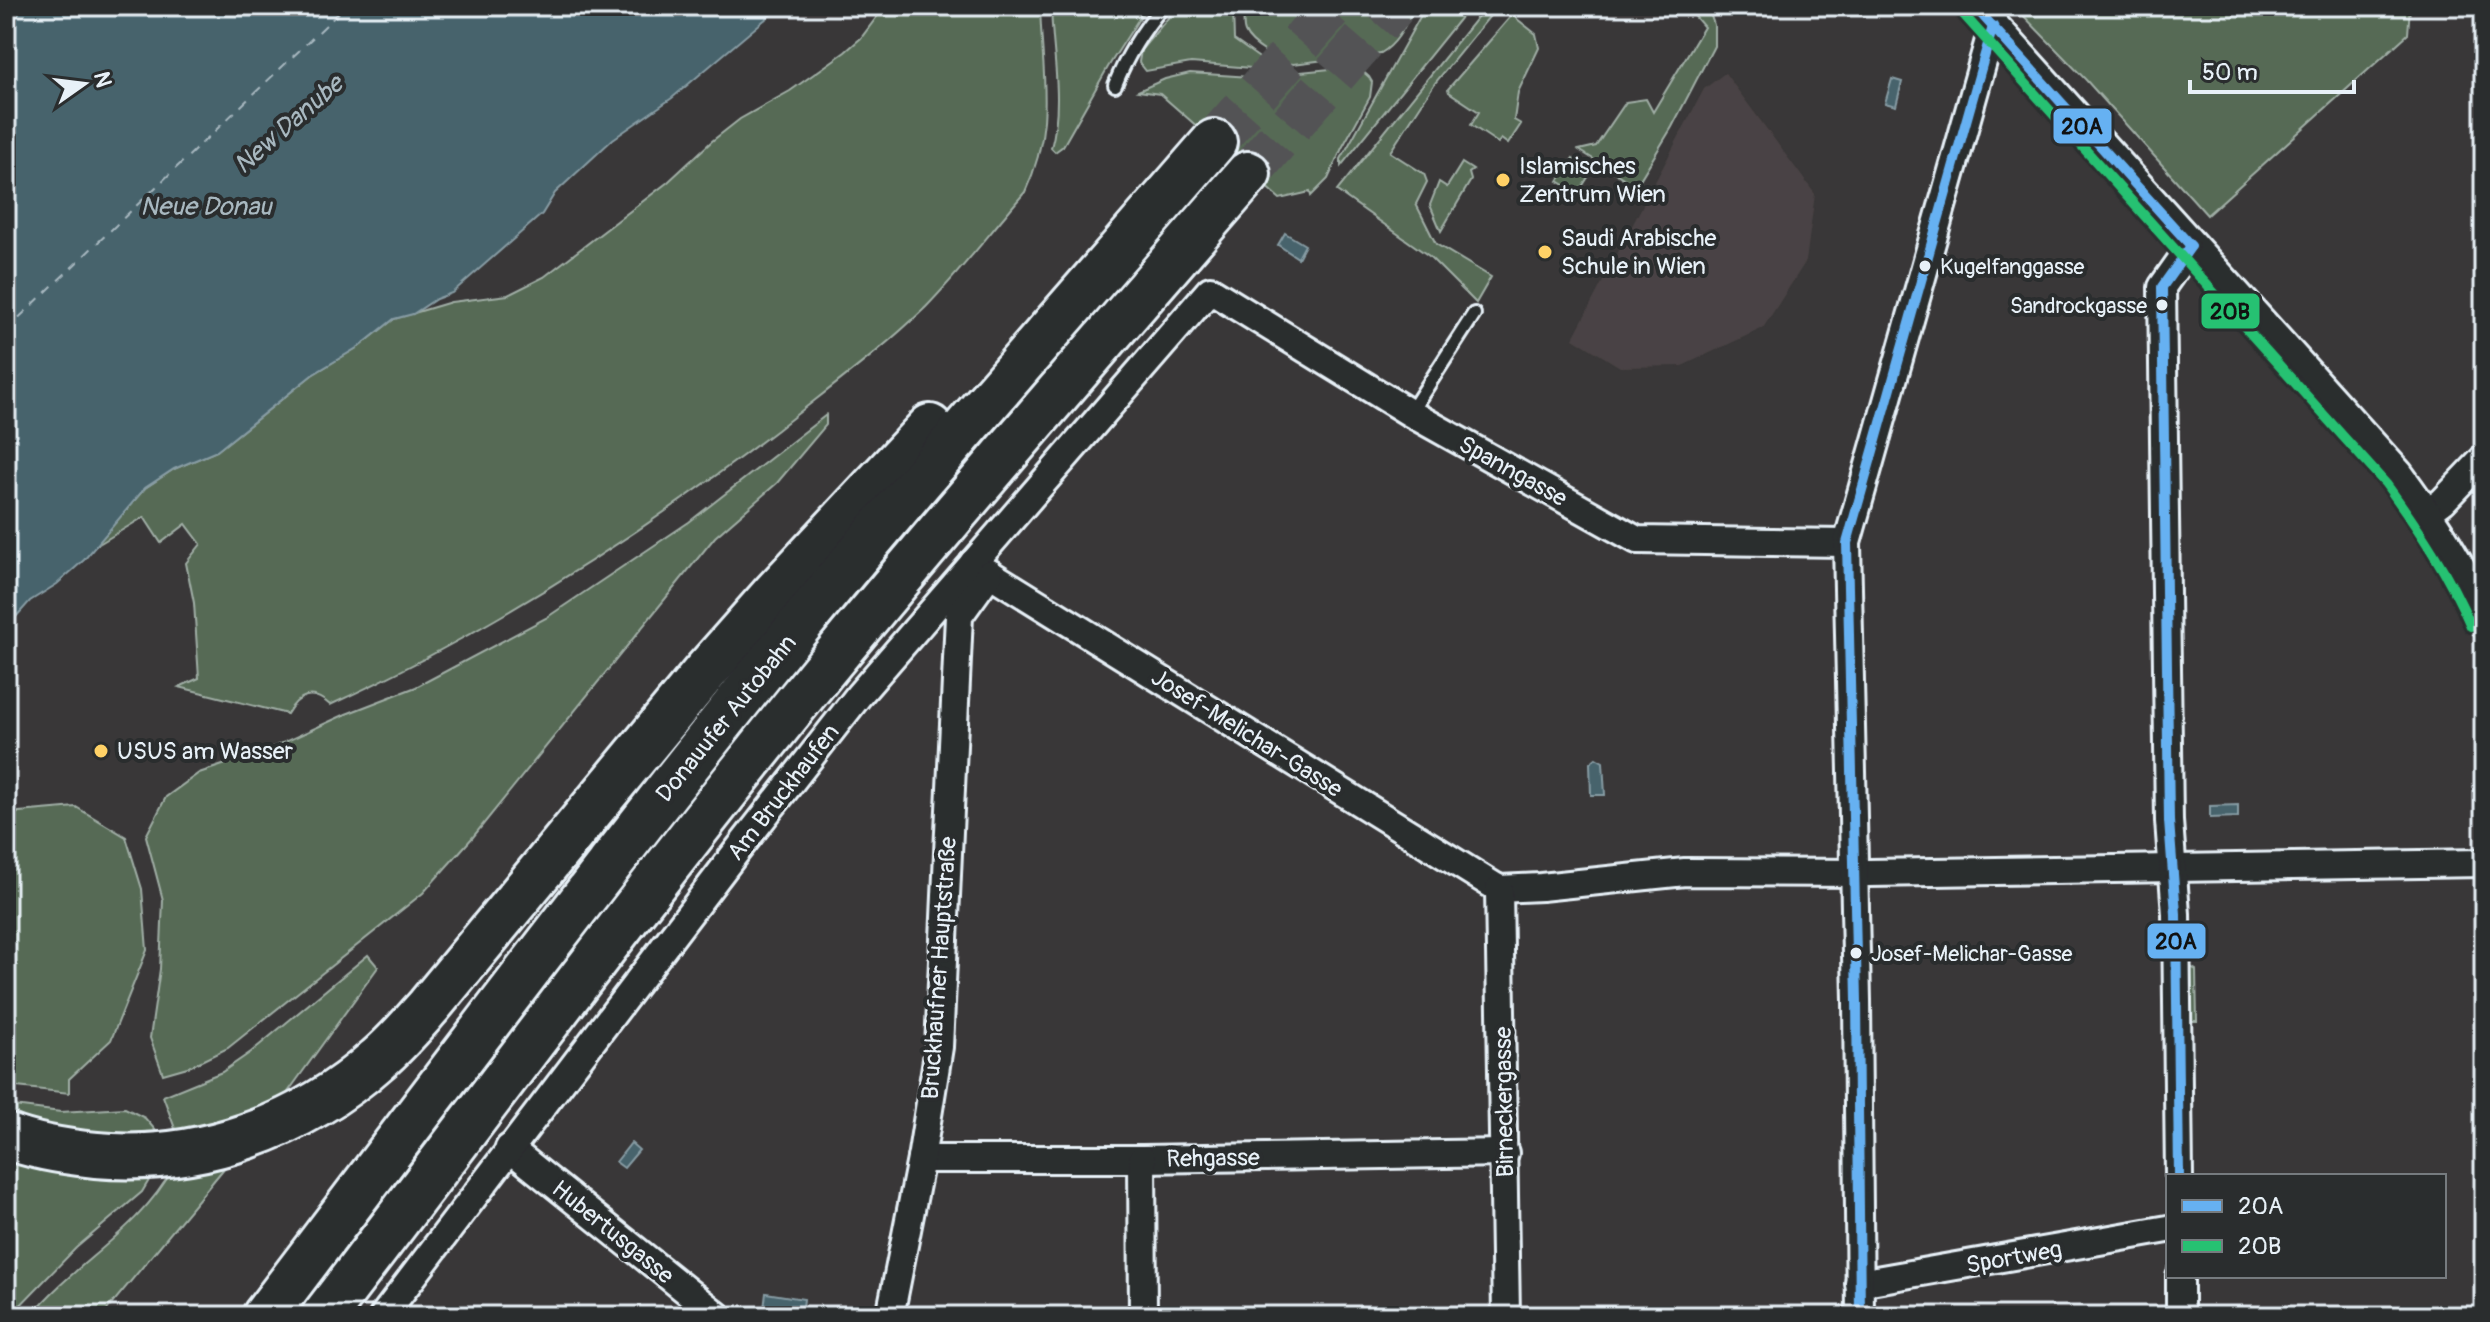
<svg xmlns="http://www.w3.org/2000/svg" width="2490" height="1322" viewBox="0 0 2490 1322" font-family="Pangolin,sans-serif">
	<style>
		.built { fill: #4a4344 }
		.green { fill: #576b55; stroke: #a0aea6; stroke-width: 2 }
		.water { fill: #47636c; stroke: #879ca4; stroke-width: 2 }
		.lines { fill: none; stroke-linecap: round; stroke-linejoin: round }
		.ferry { stroke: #a8b8c0; stroke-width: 2; stroke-dasharray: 10 8; stroke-linecap: butt }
		.motorway-tunnel { stroke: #535355; stroke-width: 44; stroke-dasharray: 44 22; stroke-linecap: butt }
		.service-casing { stroke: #e8f1f8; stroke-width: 18 }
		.minor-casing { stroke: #e8f1f8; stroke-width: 32 }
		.tertiary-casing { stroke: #e8f1f8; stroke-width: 38 }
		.motorway-casing { stroke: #e8f1f8; stroke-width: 50 }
		.service { stroke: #2a2d2e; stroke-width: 12 }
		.minor { stroke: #2a2d2e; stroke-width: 26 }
		.tertiary { stroke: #2a2d2e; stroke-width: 32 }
		.motorway { stroke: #2a2d2e; stroke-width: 44 }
		.bus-1-casing { stroke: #2a2d2e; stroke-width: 16 }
		.bus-2-casing { stroke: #2a2d2e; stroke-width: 16 }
		.bus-1 { stroke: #66b1f2; stroke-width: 10 }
		.bus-2 { stroke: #26c172; stroke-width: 10 }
		.poi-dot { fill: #ffd166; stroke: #2a2d2e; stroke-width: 3 }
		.bus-dot { fill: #e8f1f8; stroke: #2a2d2e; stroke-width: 3 }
		.labels { text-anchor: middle; stroke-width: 8; stroke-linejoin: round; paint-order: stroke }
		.bus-label { font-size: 22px; fill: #e8f1f8; stroke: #2a2d2e; text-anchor: start }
		.poi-label { font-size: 24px; fill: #e8f1f8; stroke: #2a2d2e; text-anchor: start }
		.street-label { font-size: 24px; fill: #e8f1f8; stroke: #2a2d2e }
		.water-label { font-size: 26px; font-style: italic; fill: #a8b8c0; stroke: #2a2d2e }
		.line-badge { stroke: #2a2d2e; stroke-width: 3 }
		.pale-badge-label { font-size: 22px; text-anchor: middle; font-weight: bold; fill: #111 }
	</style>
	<rect width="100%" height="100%" fill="#393738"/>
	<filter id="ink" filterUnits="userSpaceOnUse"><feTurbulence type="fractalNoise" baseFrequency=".0125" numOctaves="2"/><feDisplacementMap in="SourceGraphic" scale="16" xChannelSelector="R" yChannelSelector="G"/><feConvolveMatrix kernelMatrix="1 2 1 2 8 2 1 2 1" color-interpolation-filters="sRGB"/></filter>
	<g filter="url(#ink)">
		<path class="built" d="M1725 73 1815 194 1806 261 1763 328 1682 366 1620 367 1573 338 1704 89Z"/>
		<g class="green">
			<path d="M885 6H1040C1042 75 1056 126 1025 192 992 230 961 271 926 307 880 352 827 390 777 430 637 537 490 632 330 705 312 689 299 694 287 714L179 687 199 678 194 603 186 563 201 544 186 524 161 543 144 517 94 547 145 488 174 469 217 451 312 375 360 346 394 319 451 302 508 295 544 277 668 182 712 141 740 119 790 91 845 52 861 38Z"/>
			<path d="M1051 6H1147L1108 67 1063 146 1055 152 1051 148C1064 101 1052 53 1051 6Z"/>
			<path d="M1178 6H1233L1234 40 1265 62 1266 66 1252 68 1191 63 1146 71 1139 62 1141 50Z"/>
			<path d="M1245 6H1415C1406 23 1399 43 1381 53L1293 64C1280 62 1251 46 1245 32 1242 25 1244 14 1245 6Z"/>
			<path d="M1426 6H1470L1341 166V159Z"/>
			<path d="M1486 6H1498L1435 83 1390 152 1424 174 1427 182 1416 204 1436 244 1491 277 1476 303 1429 256 1337 191Z"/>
			<path d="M1686 6 1708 7 1714 25V46L1672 127 1636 186 1579 150 1596 146 1626 102 1646 99 1653 112 1704 27Z"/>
			<path d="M2014 6H2410L2408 34 2207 215 2086 80Z"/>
			<path d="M1512 15 1536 34 1539 48 1518 92 1514 120 1521 124 1508 144 1501 139 1498 143 1471 125 1479 112 1449 92 1448 89Z"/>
			<path d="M1350 67 1361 70 1369 77 1372 82 1370 97 1342 148 1328 179 1311 196 1310 192 1280 199 1160 94 1138 91 1165 79 1190 73 1251 77Z"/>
			<path d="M1573 158 1592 171 1578 193 1558 181Z"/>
			<path d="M1462 163 1473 170 1469 173 1471 180 1441 231 1430 205 1439 182 1447 187Z"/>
			<path d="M826 415V425L777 483 715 537 473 837 423 893 228 1048 191 1066 163 1074 150 1038 160 969 163 900 146 836 166 797 199 773 265 751 346 714 416 687 546 618 689 522Z"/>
			<path d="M76 807 126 837 142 889 147 950 111 1040 69 1079V1093L8 1086 6 1085V819L19 812Z"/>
			<path d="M368 955 378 967 283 1099 219 1124 177 1134 163 1096 222 1072 251 1052Z"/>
			<path d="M2191 967 2196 970 2197 1021H2191Z"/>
			<path d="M6 1105 61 1112 125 1108 145 1118 162 1138 125 1143 6 1124Z"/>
			<path d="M6 1148 155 1170 142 1192 76 1248 10 1316H6Z"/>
			<path d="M235 1155 102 1316H31C74 1263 140 1230 173 1168Z"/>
		</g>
		<g class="water">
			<path d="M6 6H781L672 98 613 139 555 193 542 214 452 293 436 299 413 314 394 319 360 346 312 375 217 451 174 469 145 488 84 560 57 584 30 601 6 628Z"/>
			<path d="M1892 79 1902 82 1896 106 1885 103Z"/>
			<path d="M1285 233 1305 245 1298 258 1278 245Z"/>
			<path d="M1596 758 1603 762 1605 795H1591L1590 763Z"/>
			<path d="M2238 805V817L2210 818V806Z"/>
			<path d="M631 1143 639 1150 624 1168 616 1162Z"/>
			<path d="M766 1293 804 1299 802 1315 764 1309Z"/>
		</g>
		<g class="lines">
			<path class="ferry" d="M6 330 346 6"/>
			<g class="motorway-tunnel">
				<path d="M1214 142 1333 6"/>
				<path d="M1248 174 1394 6"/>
			</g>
			<defs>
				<g id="service">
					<path d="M1115 85C1127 55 1142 31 1163 6"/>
					<path d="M1410 413 1474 314"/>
				</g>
				<g id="minor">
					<path d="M2426 514 2443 501 2484 458"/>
					<path d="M973 563 1499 889 1541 887 1685 872 1869 873 2484 863"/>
					<path d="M1499 889 1506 1316"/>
					<path d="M509 1148 718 1316"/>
					<path d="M921 1159H1142L1505 1153"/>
					<path d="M1142 1159 1143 1316"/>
					<path d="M2179 1176 2176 914 2169 821 2162 287 2191 246"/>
					<path d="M2180 1276V1316"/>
					<path d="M1859 1283 2168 1229"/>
					<path d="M383 1316 737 851 859 695 1210 290 1410 413 1637 540 1847 543"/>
					<path d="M890 1316 921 1159 939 1047 959 616 990 573"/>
					<path d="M1860 1316 1857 1000 1847 543 1993 26"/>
				</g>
				<path id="tertiary" d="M1974 6 2397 475C2430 520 2463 568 2484 620"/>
				<g id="motorway">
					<path d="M6 1136C34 1147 66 1152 96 1155 199 1164 301 1128 378 1059 397 1043 413 1024 429 1006L706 671 774 594 930 427"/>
					<path d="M265 1316C427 1103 588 888 756 679 903 495 1060 320 1214 142"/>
					<path d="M324 1316C489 1101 649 883 821 673 960 504 1105 339 1248 174"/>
				</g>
			</defs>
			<use href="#service" class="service-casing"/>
			<use href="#minor" class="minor-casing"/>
			<use href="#tertiary" class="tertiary-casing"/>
			<use href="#motorway" class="motorway-casing"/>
			<use href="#service" class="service"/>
			<use href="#minor" class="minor"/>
			<use href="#tertiary" class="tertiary"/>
			<use href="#motorway" class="motorway"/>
			<defs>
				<g id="bus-1">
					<path d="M1974 6 2191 246"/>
					<path d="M2179 1176 2176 914 2169 821 2162 287 2191 246"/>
					<path d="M1860 1316 1857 1000 1847 543 1993 26"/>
				</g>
				<path id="bus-2" d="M1964 15 2386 484C2419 529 2449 574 2471 626"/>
			</defs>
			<use href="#bus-1" class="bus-1-casing"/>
			<use href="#bus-2" class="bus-2-casing"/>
			<use href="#bus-1" class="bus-1"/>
			<use href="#bus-2" class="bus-2"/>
		</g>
	</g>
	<g class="poi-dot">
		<circle cx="1503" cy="180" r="8"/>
		<circle cx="1545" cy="252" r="8"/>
		<circle cx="101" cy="751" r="8"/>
	</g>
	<g class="bus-dot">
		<circle cx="1925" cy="266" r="7"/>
		<circle cx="2162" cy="305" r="7"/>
		<circle cx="1856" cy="953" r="7"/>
	</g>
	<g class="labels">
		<g class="bus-label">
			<text x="1940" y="274">Kugelfanggasse</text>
			<text x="2147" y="313" text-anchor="end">Sandrockgasse</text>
			<text x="1871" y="961">Josef-Melichar-Gasse</text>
		</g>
		<g class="poi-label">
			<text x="1519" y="174">Islamisches<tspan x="1519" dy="28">Zentrum Wien</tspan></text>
			<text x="1561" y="246">Saudi Arabische<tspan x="1561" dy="28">Schule in Wien</tspan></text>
			<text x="117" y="759">USUS am Wasser</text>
		</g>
		<g class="street-label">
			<text transform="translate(1513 471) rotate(29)" y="8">Spanngasse</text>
			<text transform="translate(726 718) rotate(-51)" y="8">Donauufer Autobahn</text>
			<text transform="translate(1247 733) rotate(32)" y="8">Josef-Melichar-Gasse</text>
			<text transform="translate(783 792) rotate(-52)" y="8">Am Bruckhaufen</text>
			<text transform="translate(939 968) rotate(-86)" y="8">Bruckhaufner Hauptstraße</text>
			<text transform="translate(1504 1102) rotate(-91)" y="8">Birneckergasse</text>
			<text transform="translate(1213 1158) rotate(-1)" y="8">Rehgasse</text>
			<text transform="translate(613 1232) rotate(39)" y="8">Hubertusgasse</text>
			<text transform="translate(2014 1257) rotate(-10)" y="8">Sportweg</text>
		</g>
		<g class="water-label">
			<text transform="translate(288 124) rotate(-41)" y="9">New Danube</text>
			<text x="206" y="215">Neue Donau</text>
		</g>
	</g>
	<g class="line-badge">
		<rect x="2052" y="107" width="61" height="38" rx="8" fill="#66b1f2"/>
		<rect x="2200" y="292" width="61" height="38" rx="8" fill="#26c172"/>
		<rect x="2146" y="922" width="61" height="38" rx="8" fill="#66b1f2"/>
	</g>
	<g class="pale-badge-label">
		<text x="2082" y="134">20A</text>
		<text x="2230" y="319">20B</text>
		<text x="2176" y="949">20A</text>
	</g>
	<rect width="2490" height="1322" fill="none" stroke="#2a2d2e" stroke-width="32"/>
	<rect x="16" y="16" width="2458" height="1290" fill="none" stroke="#e8f1f8" stroke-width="3" filter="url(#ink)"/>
	<rect x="2166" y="1174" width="280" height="104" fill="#2a2d2e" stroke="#767b7f" stroke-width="2"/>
	<rect x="2182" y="1200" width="40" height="12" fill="#66b1f2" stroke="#767b7f" stroke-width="2"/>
	<text x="2238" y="1214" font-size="24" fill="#e8f1f8">20A</text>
	<rect x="2182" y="1240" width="40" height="12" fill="#26c172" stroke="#767b7f" stroke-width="2"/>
	<text x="2238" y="1254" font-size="24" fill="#e8f1f8">20B</text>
	<g transform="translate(84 84) rotate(76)" stroke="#2a2d2e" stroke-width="6" paint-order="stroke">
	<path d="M0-6L14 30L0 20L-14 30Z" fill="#e8f1f8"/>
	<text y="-12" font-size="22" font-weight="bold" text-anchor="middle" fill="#e8f1f8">N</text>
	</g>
	<path d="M2190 80v12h164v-12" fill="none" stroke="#e8f1f8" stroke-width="4"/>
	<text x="2202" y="80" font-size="24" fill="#e8f1f8" stroke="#2a2d2e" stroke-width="6" paint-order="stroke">50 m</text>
</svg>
